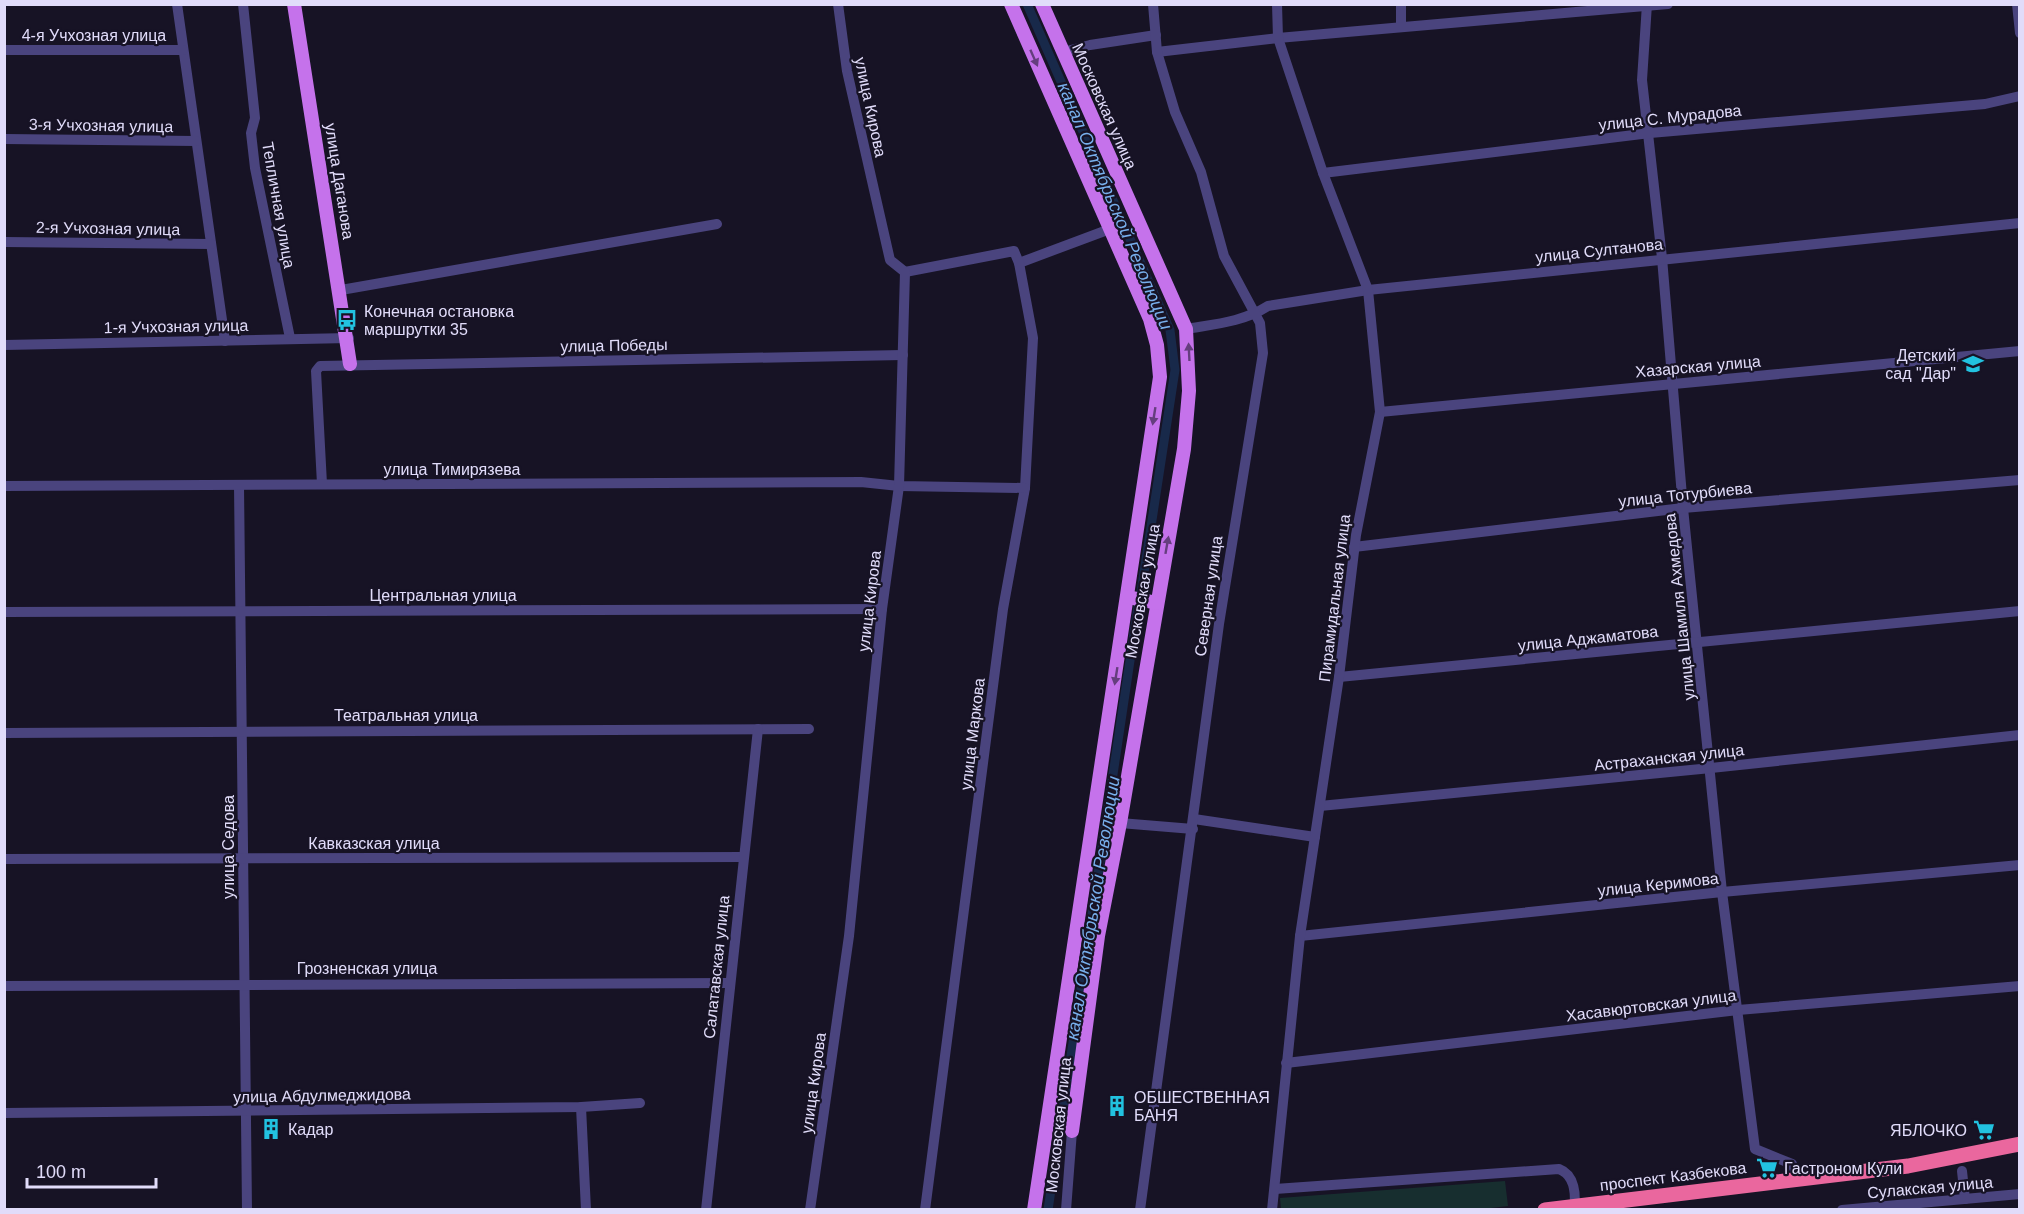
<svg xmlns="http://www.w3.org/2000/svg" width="2024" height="1214" viewBox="0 0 2024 1214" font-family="Helvetica,sans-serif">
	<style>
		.green { fill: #172e2f }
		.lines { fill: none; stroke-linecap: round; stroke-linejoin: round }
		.canal { stroke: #18294a; stroke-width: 9 }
		.minor { stroke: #4a447e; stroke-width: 10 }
		.major { stroke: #c572eb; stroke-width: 14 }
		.highway { stroke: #ea679e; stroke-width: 15 }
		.oneway { fill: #653e7e }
		.labels { text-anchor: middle; stroke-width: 4.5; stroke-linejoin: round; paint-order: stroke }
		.street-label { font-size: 16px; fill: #e1dcfa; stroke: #171325 }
		.poi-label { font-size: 16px; fill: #e1dcfa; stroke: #171325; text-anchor: start }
		.water-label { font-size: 18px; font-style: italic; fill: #78afec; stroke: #171325 }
	</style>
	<rect width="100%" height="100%" fill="#171325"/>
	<path class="green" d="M1505 1181 1508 1206 1474 1210 1281 1209 1280 1198Z"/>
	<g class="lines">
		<g class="canal">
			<path d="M1027 4 1170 330 1175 370 1141 592"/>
			<path d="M1048 1210 1138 607"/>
		</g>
		<g class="minor">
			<path d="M177 4 225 341"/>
			<path d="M243 4 255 118 251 133 255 168 290 338"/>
			<path d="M1401 4V27"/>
			<path d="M1647 4 1642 80 1662 258 1683 508 1722 892 1755 1149 1792 1164 1800 1180"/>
			<path d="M2017 4 2020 33"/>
			<path d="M4 50H183"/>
			<path d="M1063 52 1090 45 1156 35"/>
			<path d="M1157 52 1278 38 1668 4"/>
			<path d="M4 139 196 141"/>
			<path d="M1323 173 1650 133 1985 104 2020 96"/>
			<path d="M4 242 211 244"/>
			<path d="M1019 263 1110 229"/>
			<path d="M905 272 1014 251 1019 263 1033 338 1025 488 1003 609 925 1210"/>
			<path d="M341 290 717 224"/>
			<path d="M1186 329C1215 324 1243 322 1268 306L1368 290 2020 223"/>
			<path d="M4 345 349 338"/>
			<path d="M1380 412 2020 351"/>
			<path d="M322 484 316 371 320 366 903 355"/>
			<path d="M239 485 247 1210"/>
			<path d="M4 486 861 482 899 486 1025 488"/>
			<path d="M1354 547 1683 508 2020 480"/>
			<path d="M4 612 882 609"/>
			<path d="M1339 677 2020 611"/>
			<path d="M4 733 809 729"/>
			<path d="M1320 806 1711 768 2020 735"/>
			<path d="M1194 819 1315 837"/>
			<path d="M1120 823 1193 829"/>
			<path d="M4 859 743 857"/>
			<path d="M1300 936 1722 892 2020 865"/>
			<path d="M4 986 729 983"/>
			<path d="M1286 1063 1738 1010 2020 986"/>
			<path d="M581 1107 586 1210"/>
			<path d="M4 1113 581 1107 640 1103"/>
			<path d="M1962 1171 1965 1199"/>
			<path d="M1275 1189 1559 1169C1575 1175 1576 1195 1574 1210"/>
			<path d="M706 1210 758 729"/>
			<path d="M810 1210 849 936 882 609 899 486 905 272 890 260 847 71 838 4"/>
			<path d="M1066 1210 1072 1131"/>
			<path d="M1140 1210 1219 624 1263 353 1260 323 1224 256 1201 172 1175 112 1157 52 1153 4"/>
			<path d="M1272 1210 1300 936 1339 677 1356 535 1380 412 1368 290 1323 173 1278 38 1277 4"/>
			<path d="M1842 1210 2020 1194"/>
		</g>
		<g class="major">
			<path d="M294 4 350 364"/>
			<path d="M1011 4 1150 319 1157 345 1160 377 1034 1210"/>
			<path d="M1042 4 1186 329 1189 391 1184 449 1120 823 1098 936 1072 1131"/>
			<path d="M1128 597 1157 603"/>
		</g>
		<path class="highway" d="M1545 1210 1908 1166 2020 1144"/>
	</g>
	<defs><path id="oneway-solid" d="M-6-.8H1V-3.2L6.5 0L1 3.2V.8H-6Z" transform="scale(1.5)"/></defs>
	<g class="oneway">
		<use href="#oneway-solid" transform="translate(1034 58) rotate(66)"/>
		<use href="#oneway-solid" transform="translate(1189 352) rotate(-93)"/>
		<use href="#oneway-solid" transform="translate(1154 416) rotate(99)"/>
		<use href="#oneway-solid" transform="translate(1167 545) rotate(-80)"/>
		<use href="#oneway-solid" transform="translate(1116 676) rotate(99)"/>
	</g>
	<defs>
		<symbol id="bus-bare" viewBox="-9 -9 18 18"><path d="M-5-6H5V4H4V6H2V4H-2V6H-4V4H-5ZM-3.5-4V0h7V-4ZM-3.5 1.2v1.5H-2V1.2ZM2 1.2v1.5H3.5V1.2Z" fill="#22c2e0" stroke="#171325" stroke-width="2.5" paint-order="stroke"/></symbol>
		<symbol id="school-bare" viewBox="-9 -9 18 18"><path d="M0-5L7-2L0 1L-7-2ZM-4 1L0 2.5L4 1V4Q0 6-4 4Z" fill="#22c2e0" stroke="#171325" stroke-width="2.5" paint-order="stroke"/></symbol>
		<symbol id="building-bare" viewBox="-9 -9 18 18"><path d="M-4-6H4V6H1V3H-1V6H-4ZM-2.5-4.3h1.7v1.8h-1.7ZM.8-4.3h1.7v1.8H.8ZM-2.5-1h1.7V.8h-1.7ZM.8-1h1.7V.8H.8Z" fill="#22c2e0" stroke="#171325" stroke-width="2.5" paint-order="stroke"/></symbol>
		<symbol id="supermarket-bare" viewBox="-9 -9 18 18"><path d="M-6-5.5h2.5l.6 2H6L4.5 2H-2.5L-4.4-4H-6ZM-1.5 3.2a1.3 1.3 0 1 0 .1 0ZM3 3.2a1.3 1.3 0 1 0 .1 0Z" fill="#22c2e0" stroke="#171325" stroke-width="2.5" paint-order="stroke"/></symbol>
	</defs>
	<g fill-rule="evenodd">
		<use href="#bus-bare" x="332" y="305" width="30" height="30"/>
		<use href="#school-bare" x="1958" y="349" width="30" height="30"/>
		<use href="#building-bare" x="1102" y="1091" width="30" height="30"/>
		<use href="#building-bare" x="256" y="1114" width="30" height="30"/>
		<use href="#supermarket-bare" x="1969" y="1115" width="30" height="30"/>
		<use href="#supermarket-bare" x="1752" y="1153" width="30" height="30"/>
	</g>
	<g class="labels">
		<g class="street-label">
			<text x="94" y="41">4-я Учхозная улица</text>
			<text transform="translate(1105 106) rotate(66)" y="6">Московская улица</text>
			<text transform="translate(871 107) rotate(78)" y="6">улица Кирова</text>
			<text transform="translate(1670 117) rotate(-6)" y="6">улица С. Мурадова</text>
			<text transform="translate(101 125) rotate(1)" y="6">3-я Учхозная улица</text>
			<text transform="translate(340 181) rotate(81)" y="6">улица Даганова</text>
			<text transform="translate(279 205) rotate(80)" y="6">Тепличная улица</text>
			<text transform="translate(108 228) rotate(1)" y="6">2-я Учхозная улица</text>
			<text transform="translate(1599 250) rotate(-6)" y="6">улица Султанова</text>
			<text transform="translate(176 326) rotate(-1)" y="6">1-я Учхозная улица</text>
			<text transform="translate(614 345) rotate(-1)" y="6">улица Победы</text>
			<text transform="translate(1698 366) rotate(-5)" y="6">Хазарская улица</text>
			<text x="452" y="475">улица Тимирязева</text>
			<text transform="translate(1685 494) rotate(-6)" y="6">улица Тотурбиева</text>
			<text transform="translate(1142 591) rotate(-80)" y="6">Московская улица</text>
			<text x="443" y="601">Центральная улица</text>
			<text transform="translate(1208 596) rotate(-82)" y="6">Северная улица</text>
			<text transform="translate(1334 598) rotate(-83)" y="6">Пирамидальная улица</text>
			<text transform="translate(869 601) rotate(-83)" y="6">улица Кирова</text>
			<text transform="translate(1679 607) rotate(-96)" y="6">улица Шамиля Ахмедова</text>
			<text transform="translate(1588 638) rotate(-6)" y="6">улица Аджаматова</text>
			<text x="406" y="721">Театральная улица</text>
			<text transform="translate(972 734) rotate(-83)" y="6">улица Маркова</text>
			<text transform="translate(1669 757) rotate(-6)" y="6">Астраханская улица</text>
			<text x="374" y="849">Кавказская улица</text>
			<text transform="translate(228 847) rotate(-90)" y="6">улица Седова</text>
			<text transform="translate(1658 884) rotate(-6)" y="6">улица Керимова</text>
			<text transform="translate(716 967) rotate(-84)" y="6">Салатавская улица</text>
			<text x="367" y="974">Грозненская улица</text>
			<text transform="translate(1651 1005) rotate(-7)" y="6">Хасавюртовская улица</text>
			<text transform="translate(813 1083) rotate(-82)" y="6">улица Кирова</text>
			<text transform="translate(322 1095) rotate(-1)" y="6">улица Абдулмеджидова</text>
			<text transform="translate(1058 1125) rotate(-84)" y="6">Московская улица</text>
			<text transform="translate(1673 1176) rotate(-7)" y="6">проспект Казбекова</text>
			<text transform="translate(1930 1187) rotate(-5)" y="6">Сулакская улица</text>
		</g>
		<g class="poi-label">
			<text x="364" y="317">Конечная остановка<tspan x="364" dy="18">маршрутки 35</tspan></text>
			<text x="1956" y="361" text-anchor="end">Детский<tspan x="1956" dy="18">сад "Дар"</tspan></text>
			<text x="1134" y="1103">ОБШЕСТВЕННАЯ<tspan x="1134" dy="18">БАНЯ</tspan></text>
			<text x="288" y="1135">Кадар</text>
			<text x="1967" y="1136" text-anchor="end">ЯБЛОЧКО</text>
			<text x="1784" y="1174">Гастроном Кули</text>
		</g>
		<g class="water-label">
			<text transform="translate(1115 206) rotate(67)" y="6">канал Октябрьской Революции</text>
			<text transform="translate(1093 908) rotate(-81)" y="6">канал Октябрьской Революции</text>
		</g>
	</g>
	<rect width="2024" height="1214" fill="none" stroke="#e1dcfa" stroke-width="12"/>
	<path d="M27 1178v9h129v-9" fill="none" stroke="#e1dcfa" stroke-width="3"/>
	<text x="36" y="1178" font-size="18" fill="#e1dcfa" stroke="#171325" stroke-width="4.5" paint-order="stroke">100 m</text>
</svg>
